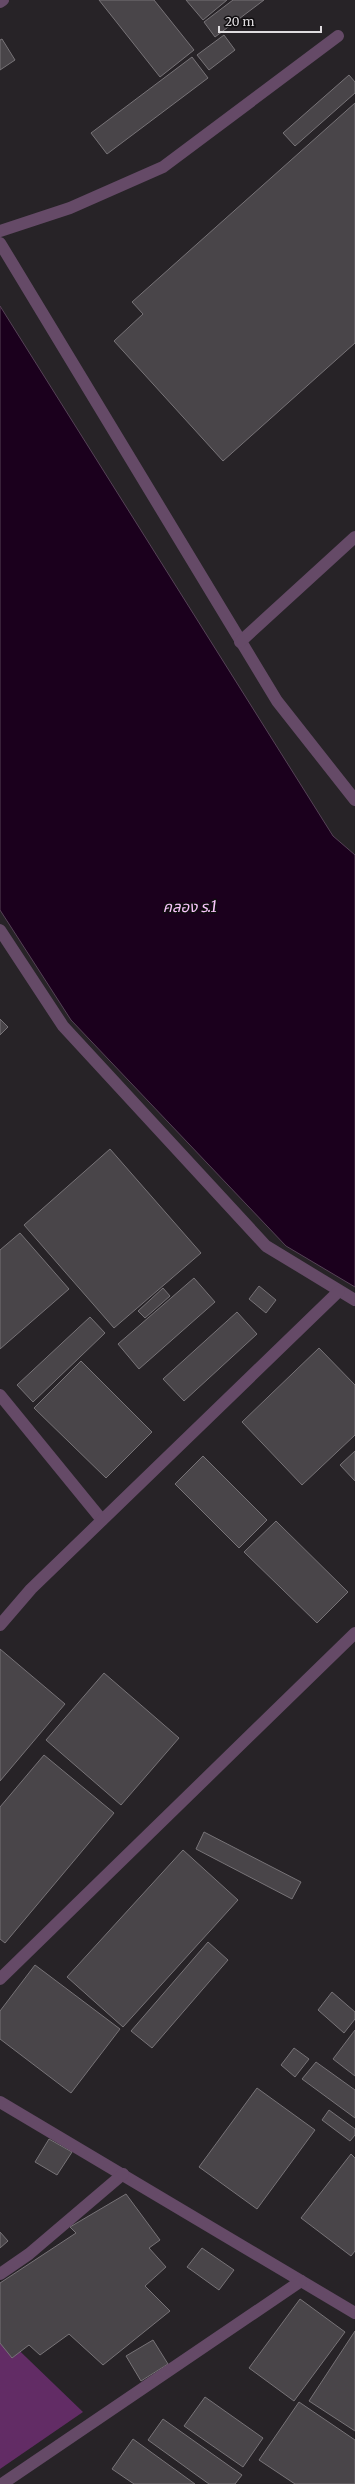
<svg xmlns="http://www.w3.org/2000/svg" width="355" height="2484" viewBox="0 0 355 2484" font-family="Merriweather,'Noto Sans Thai',serif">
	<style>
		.green { fill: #622c65 }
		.water { fill: #1b001d; stroke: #564257 }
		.building { fill: #494549; stroke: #777377 }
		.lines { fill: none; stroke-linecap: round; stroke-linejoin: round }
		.lane { stroke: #654a67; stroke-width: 12 }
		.street { stroke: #654a67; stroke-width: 12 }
		.labels { text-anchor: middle; stroke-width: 3; stroke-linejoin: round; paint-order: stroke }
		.water-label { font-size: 15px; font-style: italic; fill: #f9c5fc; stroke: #0f0d0f }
	</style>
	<rect width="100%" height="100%" fill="#272327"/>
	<path class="green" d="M0 2332 83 2412 0 2469Z"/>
	<path class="water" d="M0 306 333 836 355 855V1287L286 1246 71 1020 0 910Z"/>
	<g class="building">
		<path d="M99 0H154L194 50 160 77Z"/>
		<path d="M186 0H227L203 20Z"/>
		<path d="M233 0H264L215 37 204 22Z"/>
		<path d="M224 35 235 50 209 70 197 55Z"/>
		<path d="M2 39 15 60 0 70V40Z"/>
		<path d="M192 57 208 78 107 154 91 133Z"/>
		<path d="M349 75 355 82V93L295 146 283 133Z"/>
		<path d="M355 103V343L223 461 114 341 143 314 132 302Z"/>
		<path d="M0 1019 8 1027 0 1035Z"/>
		<path d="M110 1149 201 1253 114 1328 24 1225Z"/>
		<path d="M20 1233 69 1289 0 1349V1250Z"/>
		<path d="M194 1278 215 1302 139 1369 118 1344Z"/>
		<path d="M259 1286 276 1300 266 1313 249 1299Z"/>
		<path d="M163 1288 170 1296 145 1318 138 1311Z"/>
		<path d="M237 1312 257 1334 184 1401 163 1379Z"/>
		<path d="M90 1317 105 1333 33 1402 17 1385Z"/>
		<path d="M319 1348 355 1385V1435L302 1485 242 1422Z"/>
		<path d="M81 1361 152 1432 106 1478 34 1408Z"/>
		<path d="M355 1451V1481L340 1465Z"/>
		<path d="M203 1456 267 1520 239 1548 175 1484Z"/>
		<path d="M276 1521 348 1592 317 1623 244 1552Z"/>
		<path d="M0 1649 65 1704 0 1781Z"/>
		<path d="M104 1673 179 1738 121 1805 46 1740Z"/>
		<path d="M44 1755 114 1813 5 1943 0 1939V1807Z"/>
		<path d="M204 1832 301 1882 292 1899 196 1849Z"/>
		<path d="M183 1850 238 1900 123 2027 67 1977Z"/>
		<path d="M208 1942 228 1960 152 2048 131 2031Z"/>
		<path d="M35 1965 120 2029 71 2093 0 2039V2011Z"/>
		<path d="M332 1992 355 2012V2019L344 2033 318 2010Z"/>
		<path d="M355 2030V2076L333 2059Z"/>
		<path d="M294 2048 309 2059 295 2077 281 2065Z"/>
		<path d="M316 2062 355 2090V2118L302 2079Z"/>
		<path d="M257 2088 315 2130 257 2209 199 2167Z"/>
		<path d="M329 2110 355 2129V2135L350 2141 322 2120Z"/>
		<path d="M49 2139 72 2152 57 2175 35 2162Z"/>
		<path d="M351 2154 355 2158V2251L351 2256 301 2218Z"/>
		<path d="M126 2194 160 2240 149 2248 166 2267 145 2286 170 2311 103 2365 69 2334 40 2355 29 2345 12 2358 0 2343V2283L76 2233 70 2227Z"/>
		<path d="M0 2232 8 2241 0 2248Z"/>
		<path d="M202 2248 234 2270 219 2290 187 2267Z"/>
		<path d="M300 2299 345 2332 294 2401 249 2368Z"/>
		<path d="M355 2331V2431L309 2401Z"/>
		<path d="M153 2340 168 2364 141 2381 126 2356Z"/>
		<path d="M205 2397 263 2438 243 2467 184 2426Z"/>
		<path d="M299 2402 355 2440V2484H295L259 2460Z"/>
		<path d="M163 2419 242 2475 235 2484H209L148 2440Z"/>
		<path d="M133 2439 195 2484H134L112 2469Z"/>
	</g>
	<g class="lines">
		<path class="lane" d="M0 231 70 208 163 167 338 36"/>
		<g class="street">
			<path d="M0 2 3 0"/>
			<path d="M0 243 277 701 355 800"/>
			<path d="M240 642 355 537"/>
			<path d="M0 930 63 1026 266 1246 355 1300"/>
			<path d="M0 1395 102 1520"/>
			<path d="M0 1625 31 1589 339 1291"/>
			<path d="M0 1979 355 1633"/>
			<path d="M0 2102 355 2313"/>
			<path d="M0 2274 29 2254 123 2174"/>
			<path d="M2 2484 301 2281"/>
		</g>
	</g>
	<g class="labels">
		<g class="water-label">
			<text x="190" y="912">คลอง ร.1</text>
		</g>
	</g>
	<path d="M219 26v6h102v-6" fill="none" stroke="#dfdcdf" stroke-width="2"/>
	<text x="225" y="26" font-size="12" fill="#dfdcdf" stroke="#0f0d0f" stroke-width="3" paint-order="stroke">20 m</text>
</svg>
